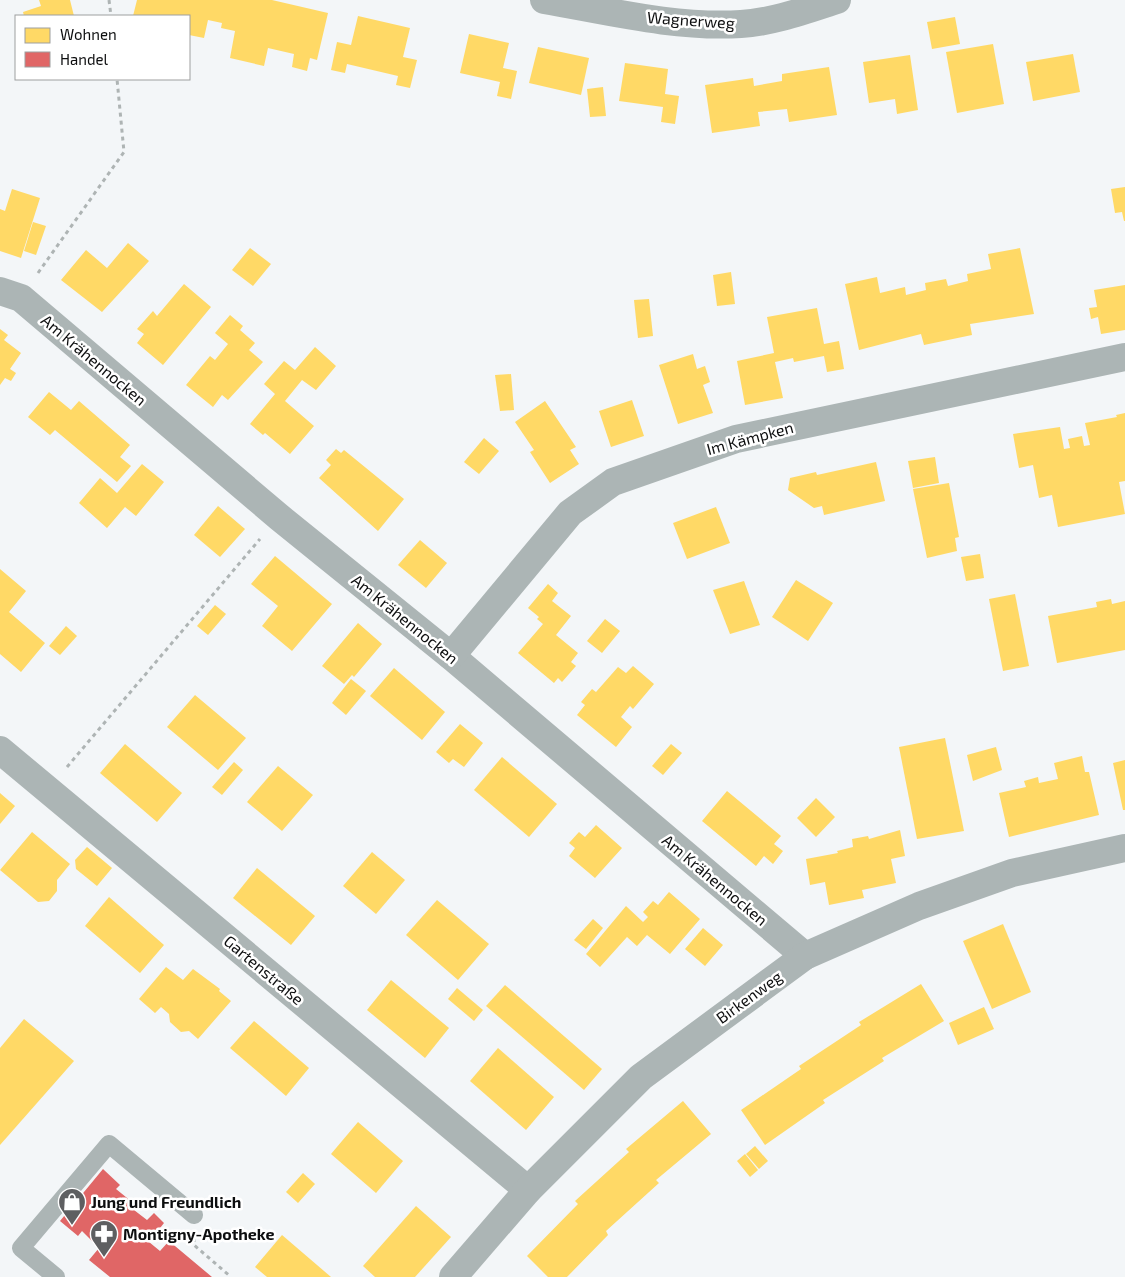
<svg xmlns="http://www.w3.org/2000/svg" width="1125" height="1277" viewBox="0 0 1125 1277" font-family="'Exo 2',sans-serif">
	<style>
		.homes { fill: #ffd966 }
		.shops { fill: #e06666 }
		.lines { fill: none; stroke-linecap: round; stroke-linejoin: round }
		.path { stroke: #aeb4b4; stroke-width: 3; stroke-dasharray: 4 4; stroke-linecap: butt }
		.service { stroke: #acb5b5; stroke-width: 18 }
		.minor { stroke: #acb5b5; stroke-width: 28 }
		.labels { text-anchor: middle; stroke-width: 5; stroke-linejoin: round; paint-order: stroke }
		.street-label { font-size: 16px; fill: #0d0e0f; stroke: #fff }
		.poi-label { font-size: 16px; font-weight: bold; fill: #0d0e0f; stroke: #fff; text-anchor: start }
	</style>
	<rect width="100%" height="100%" fill="#f3f6f8"/>
	<g class="homes">
		<path d="M39 0H70L74 16H24L23 12 41 6Z"/>
		<path d="M137 0H272L328 13 317 60 310 58 307 71 292 67 294 54 268 48 264 66 230 58 235 31 221 28 222 23 208 20 204 38 189 35V16H133Z"/>
		<path d="M358 16 410 28 403 57 417 60 410 88 396 85 398 76 347 64 345 73 331 70 337 42 351 45Z"/>
		<path d="M955 17 960 44 932 49 927 22Z"/>
		<path d="M469 34 509 43 503 68 517 71 511 99 497 96 500 82 460 73Z"/>
		<path d="M993 44 1004 104 957 113 946 52Z"/>
		<path d="M538 47 589 58 581 95 529 83Z"/>
		<path d="M1073 54 1080 92 1033 101 1026 62Z"/>
		<path d="M910 55 918 110 897 114 895 99 869 103 863 62Z"/>
		<path d="M625 63 668 69 665 94 679 96 675 124 661 122 663 107 619 101Z"/>
		<path d="M829 67 837 115 789 122 787 109 758 112 760 126 712 133 705 85 753 78 754 86 782 81V74Z"/>
		<path d="M603 87 606 116 590 117 587 89Z"/>
		<path d="M1125 187V221H1124L1122 212 1115 213 1111 189Z"/>
		<path d="M12 189 40 198 21 258 0 251V209L5 211Z"/>
		<path d="M33 222 46 226 36 255 24 251Z"/>
		<path d="M128 243 149 261 102 312 61 280 86 250 107 268Z"/>
		<path d="M250 248 271 264 253 286 232 270Z"/>
		<path d="M1020 248 1034 314 970 324 972 335 924 345 921 334 859 350 845 284 877 277 880 293 905 287 906 295 926 290 925 283 946 279 948 286 968 281 967 274 991 269 988 254Z"/>
		<path d="M731 272 735 304 717 306 713 275Z"/>
		<path d="M184 284 211 307 163 365 137 343 144 334 137 329 153 311 157 316Z"/>
		<path d="M1125 285V330L1101 334 1098 317 1091 319 1089 308 1097 307 1094 290Z"/>
		<path d="M649 299 653 336 638 338 634 300Z"/>
		<path d="M817 308 824 344 839 341 844 369 827 372 824 356 794 362 793 358 775 362 783 398 745 405 737 361 774 353 767 317Z"/>
		<path d="M230 315 243 326 240 330 255 343 249 350 263 362 228 400 222 395 213 407 186 385 210 356 215 360 228 344 215 333Z"/>
		<path d="M0 329 8 335 4 340 21 353 10 369 16 373 11 381 5 378 0 385Z"/>
		<path d="M315 347 336 366 316 390 302 380 285 401 314 426 290 454 265 433 263 435 250 424 275 394 264 384 284 361 295 370Z"/>
		<path d="M693 354 697 369 705 366 710 382 703 385 713 413 678 424 659 365Z"/>
		<path d="M511 374 514 410 500 411 495 375Z"/>
		<path d="M49 392 71 410 79 401 130 445 120 457 131 466 117 482 55 430 50 435 28 417Z"/>
		<path d="M632 400 644 436 611 447 599 411Z"/>
		<path d="M545 401 576 447 570 450 579 464 550 483 530 452 534 450 515 422Z"/>
		<path d="M1125 413V481L1119 482 1125 514 1058 527 1052 495 1039 498 1033 465 1019 468 1013 434 1060 427 1064 449 1070 448 1068 439 1082 436 1084 446 1090 445 1085 423 1117 417 1116 415Z"/>
		<path d="M484 438 499 451 479 474 464 462Z"/>
		<path d="M336 449 341 453 344 450 404 499 378 531 319 478 331 465 326 460Z"/>
		<path d="M935 457 939 483 913 488 908 461Z"/>
		<path d="M876 462 885 501 824 515 822 506 814 508 788 490 790 478 816 472 817 475Z"/>
		<path d="M142 464 164 482 136 516 125 507 107 528 79 503 100 478 117 493Z"/>
		<path d="M949 483 959 537 955 538 957 551 927 558 913 489Z"/>
		<path d="M218 506 245 529 220 557 194 535Z"/>
		<path d="M716 507 730 543 687 559 673 523Z"/>
		<path d="M420 540 447 563 426 588 398 565Z"/>
		<path d="M980 554 984 578 966 581 961 557Z"/>
		<path d="M275 556 332 604 292 651 262 626 278 606 251 584Z"/>
		<path d="M0 569 26 591 9 612 45 643 21 672 0 654Z"/>
		<path d="M796 580 833 603 808 641 772 617Z"/>
		<path d="M744 581 760 625 730 634 713 590Z"/>
		<path d="M548 584 558 593 552 601 571 616 556 635 578 653 571 662 576 666 562 682 558 678 554 683 518 653 543 624 537 619 539 617 528 608Z"/>
		<path d="M1015 594 1029 666 1003 671 989 599Z"/>
		<path d="M1111 599 1112 604 1125 601V650L1057 663 1048 616 1097 607 1096 602Z"/>
		<path d="M215 605 226 614 208 635 197 626Z"/>
		<path d="M605 619 620 631 602 653 587 641Z"/>
		<path d="M358 623 382 644 354 677 352 675 344 684 322 666Z"/>
		<path d="M66 626 77 636 60 655 49 646Z"/>
		<path d="M633 666 654 684 633 709 630 706 621 717 632 727 616 747 577 715 585 705 581 702 592 689 596 692 618 667 626 673Z"/>
		<path d="M394 668 445 712 422 740 370 696Z"/>
		<path d="M351 679 366 691 346 715 332 703Z"/>
		<path d="M195 695 246 738 218 770 167 727Z"/>
		<path d="M460 724 483 743 464 767 453 759 449 763 436 752Z"/>
		<path d="M945 738 964 831 917 839 899 747Z"/>
		<path d="M125 744 182 793 157 822 100 773Z"/>
		<path d="M671 744 682 753 663 775 652 766Z"/>
		<path d="M996 747 1002 770 973 781 967 755Z"/>
		<path d="M1082 756 1085 772H1089L1099 815 1009 837 999 793 1026 787 1024 781 1038 777 1039 783 1058 779 1054 763Z"/>
		<path d="M502 757 557 804 529 837 474 790Z"/>
		<path d="M1125 760V810H1123L1113 763Z"/>
		<path d="M234 762 243 770 222 795 212 787Z"/>
		<path d="M278 766 313 795 282 831 247 802Z"/>
		<path d="M727 791 781 836 774 844 783 851 773 864 764 856 756 866 702 821Z"/>
		<path d="M0 793 15 806 0 824Z"/>
		<path d="M816 798 835 817 816 837 797 818Z"/>
		<path d="M596 825 622 848 595 878 569 856 575 848 569 843 579 832 585 837Z"/>
		<path d="M900 830 905 856 891 859 896 883 862 890 864 898 829 905 825 882 810 885 806 859 838 853 837 851 853 847 852 839 868 836 869 839Z"/>
		<path d="M32 832 70 864 57 880V891L49 901 38 902 0 870Z"/>
		<path d="M87 847 112 868 97 886 76 869 75 860Z"/>
		<path d="M372 852 405 880 376 914 343 886Z"/>
		<path d="M257 868 315 916 291 945 233 898Z"/>
		<path d="M669 892 700 919 670 954 647 935 637 946 627 937 600 967 586 954 626 906 643 922 648 917 643 912 653 901 658 905Z"/>
		<path d="M109 897 164 945 140 973 85 926Z"/>
		<path d="M437 900 489 944 458 980 406 935Z"/>
		<path d="M593 919 603 928 586 949 574 940Z"/>
		<path d="M1003 924 1031 992 992 1009 963 941Z"/>
		<path d="M703 928 723 945 705 966 685 949Z"/>
		<path d="M166 967 183 980 193 969 220 989 219 991 231 1001 198 1039 189 1031 181 1032 170 1022 169 1014 161 1007 155 1013 139 999Z"/>
		<path d="M391 980 449 1028 425 1058 367 1010Z"/>
		<path d="M921 984 944 1021 882 1058 884 1061 823 1100 825 1103 765 1145 741 1110 801 1069 799 1066 861 1025 859 1022Z"/>
		<path d="M505 985 602 1069 584 1090 486 1006Z"/>
		<path d="M457 988 483 1010 474 1021 448 999Z"/>
		<path d="M984 1007 994 1029 958 1045 949 1023Z"/>
		<path d="M24 1019 74 1061 0 1145V1048Z"/>
		<path d="M254 1021 309 1068 286 1096 230 1048Z"/>
		<path d="M498 1048 554 1097 526 1130 470 1081Z"/>
		<path d="M683 1101 711 1134 656 1180 659 1183 606 1231 608 1235 567 1277H548L527 1256 578 1204 575 1201 629 1152 626 1149Z"/>
		<path d="M358 1122 403 1161 376 1193 331 1154Z"/>
		<path d="M755 1146 768 1161 759 1169 746 1154Z"/>
		<path d="M745 1154 758 1170 750 1177 737 1161Z"/>
		<path d="M303 1173 315 1184 298 1203 286 1192Z"/>
		<path d="M416 1206 451 1237 415 1277H375L363 1266Z"/>
		<path d="M282 1235 331 1277H267L255 1267Z"/>
	</g>
	<path class="shops" d="M103 1169 120 1185 116 1189 137 1206 134 1210 147 1220 154 1213 164 1223 149 1242 160 1251 169 1241 212 1277H110L89 1260 99 1248 82 1231 78 1236 60 1221Z"/>
	<g class="lines">
		<g class="path">
			<path d="M109 0 111 16"/>
			<path d="M38 273 124 152 117 79"/>
			<path d="M67 767 260 539"/>
			<path d="M194 1238V1245L231 1277"/>
		</g>
		<path class="service" d="M56 1277 21 1248 109 1144 194 1215"/>
		<g class="minor">
			<path d="M544 0C608 11 675 28 741 24 774 22 806 10 837 0"/>
			<path d="M0 291 21 298 279 517 451 656 805 956"/>
			<path d="M451 656 570 513 613 482 736 439 1125 357"/>
			<path d="M0 750 528 1190"/>
			<path d="M453 1277 528 1190 641 1077 805 956 919 906 1012 873 1125 848"/>
		</g>
	</g>
	<defs>
		<symbol id="shop-pin" viewBox="-11 -11 22 30"><path d="M0 17L-7.5 6A9.5 9.5 0 1 1 7.5 6Z" fill="#5e5f61" stroke="#fff"/><path d="M-5-2.5h2.3a2.7 3.5 0 0 1 5.4 0H5L5.5 6h-11ZM-1.5-2.5h3a1.5 2.3 0 0 0-3 0Z" fill="#fff"/></symbol>
		<symbol id="pharmacy-pin" viewBox="-11 -11 22 30"><path d="M0 17L-7.5 6A9.5 9.5 0 1 1 7.5 6Z" fill="#5e5f61" stroke="#fff"/><path d="M-2-6h4v4h4v4h-4v4h-4v-4h-4v-4h4Z" fill="#fff"/></symbol>
	</defs>
	<g fill-rule="evenodd">
		<use href="#shop-pin" x="56" y="1186" width="32" height="43"/>
		<use href="#pharmacy-pin" x="88" y="1218" width="32" height="43"/>
	</g>
	<g class="labels">
		<g class="street-label">
			<text transform="translate(691 20) rotate(4)" y="6">Wagnerweg</text>
			<text transform="translate(94 360) rotate(40)" y="6">Am Krähennocken</text>
			<text transform="translate(750 438) rotate(-15)" y="6">Im Kämpken</text>
			<text transform="translate(405 619) rotate(39)" y="6">Am Krähennocken</text>
			<text transform="translate(715 880) rotate(40)" y="6">Am Krähennocken</text>
			<text transform="translate(264 970) rotate(40)" y="6">Gartenstraße</text>
			<text transform="translate(749 997) rotate(-36)" y="6">Birkenweg</text>
		</g>
		<g class="poi-label">
			<text x="91" y="1208">Jung und Freundlich</text>
			<text x="123" y="1240">Montigny-Apotheke</text>
		</g>
	</g>
	<rect x="15" y="15" width="175" height="65" fill="#ffffff" stroke="#9e9f9f"/>
	<rect x="25" y="28" width="25" height="15" fill="#ffd966" stroke="#9e9f9f"/>
	<text x="60" y="40" font-size="15" fill="#0d0e0f">Wohnen</text>
	<rect x="25" y="52" width="25" height="15" fill="#e06666" stroke="#9e9f9f"/>
	<text x="60" y="65" font-size="15" fill="#0d0e0f">Handel</text>
</svg>
